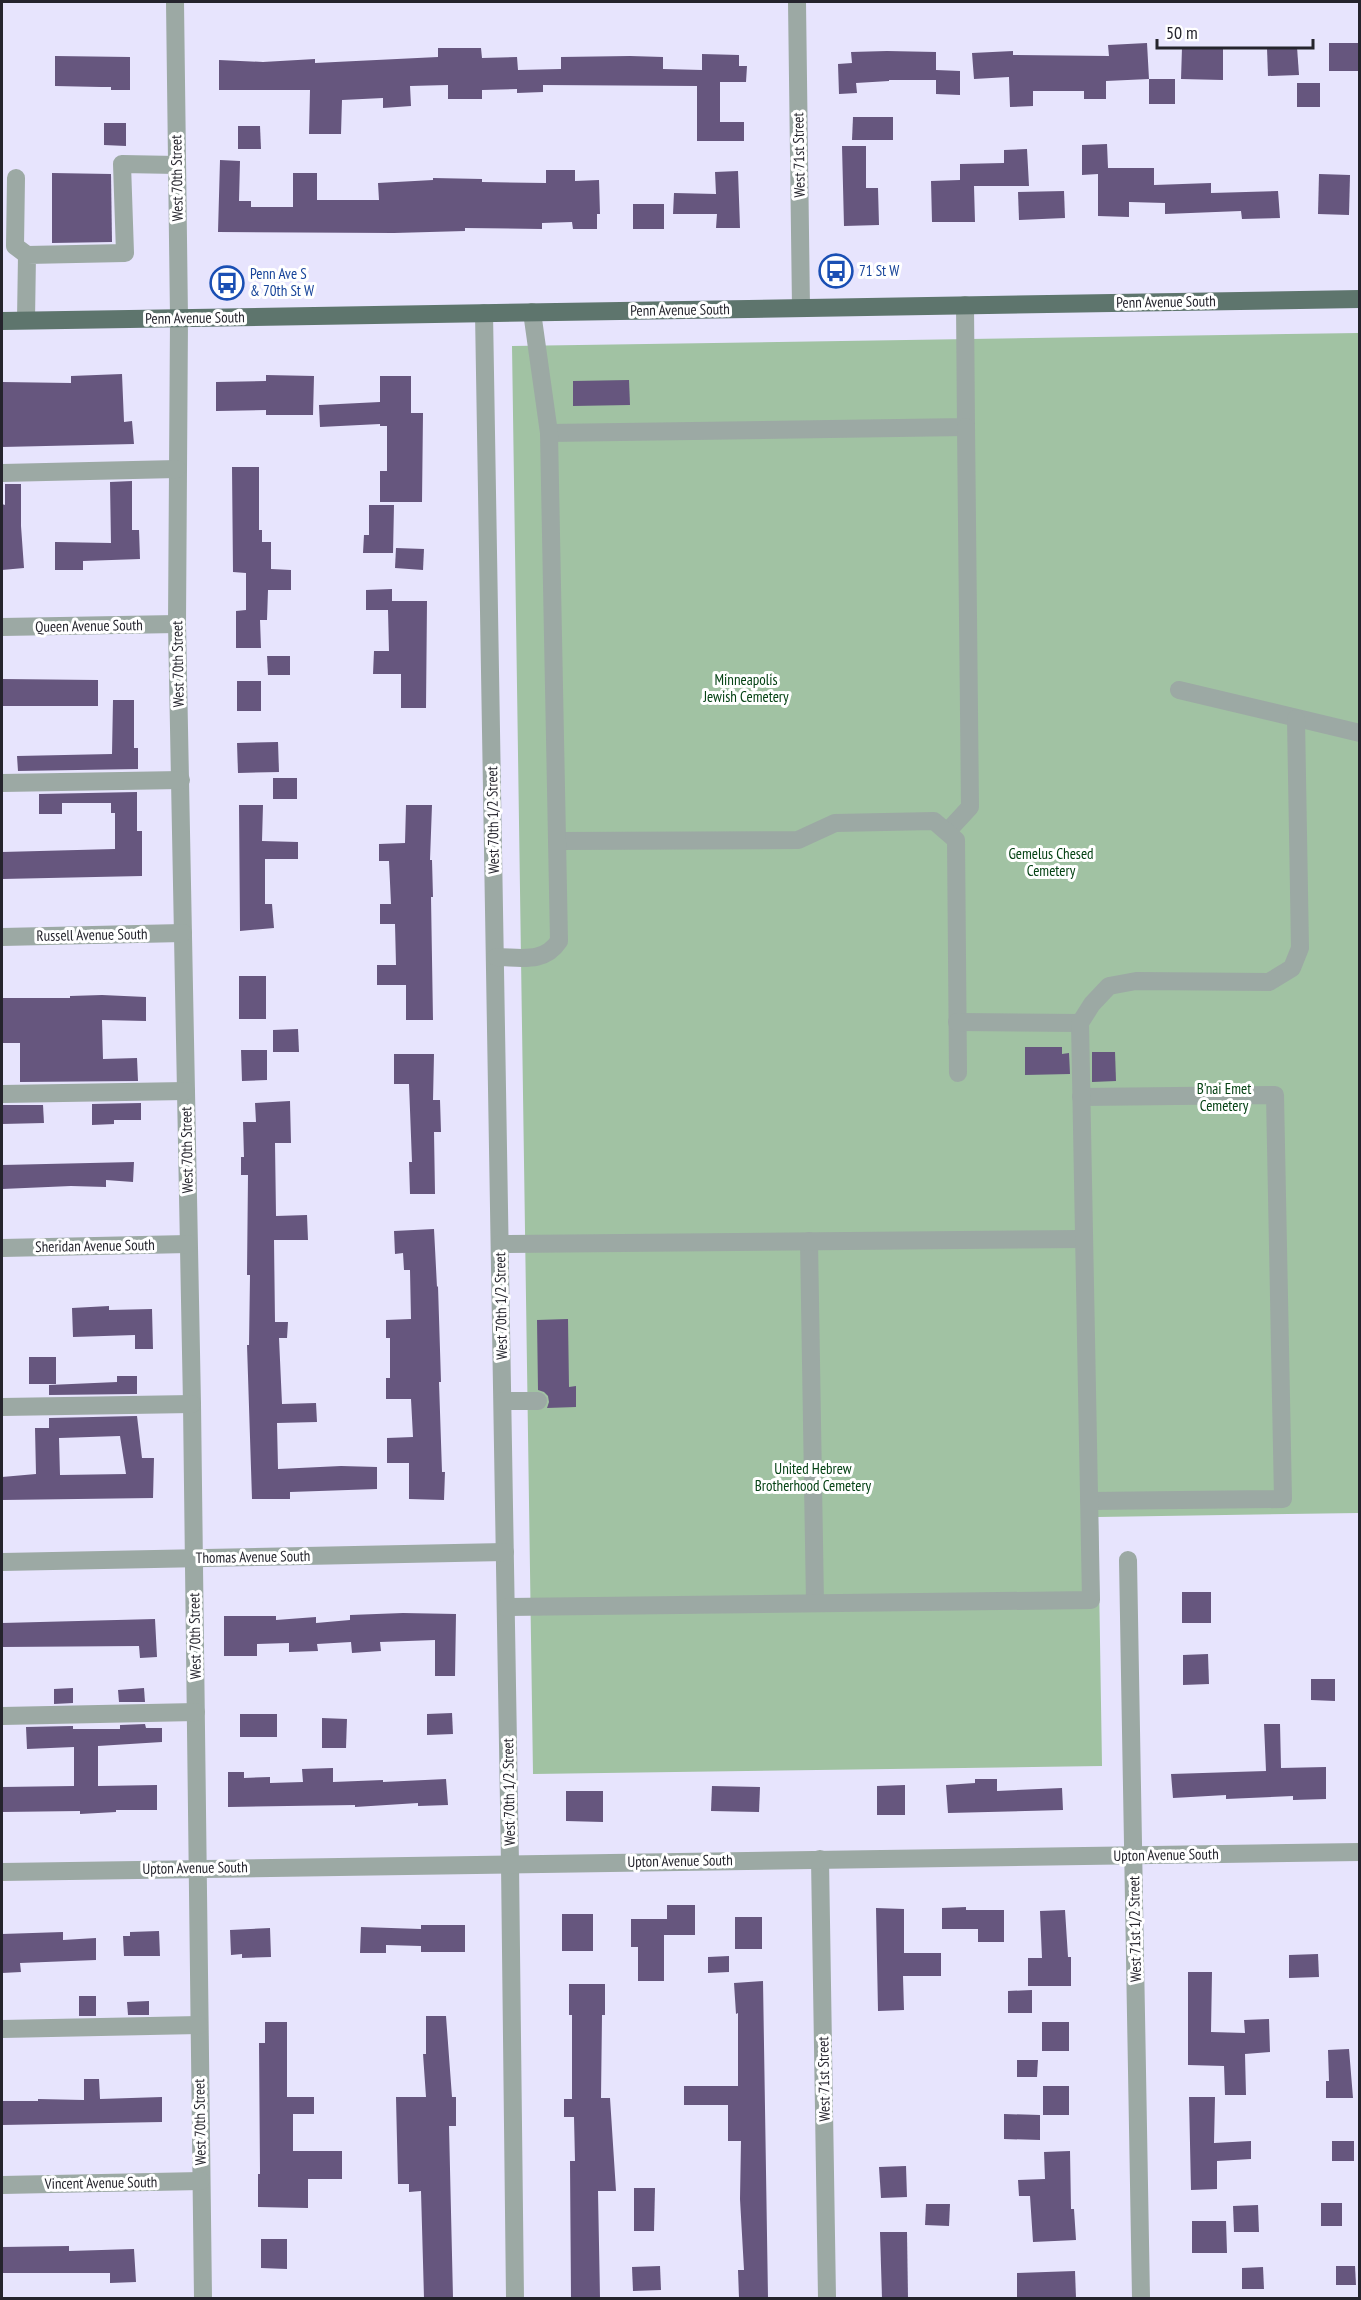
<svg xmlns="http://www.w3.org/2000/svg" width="1361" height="2300" viewBox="0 0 1361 2300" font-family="'PT Sans Narrow',sans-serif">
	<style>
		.green { fill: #a1c2a3 }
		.building { fill: #66567e; fill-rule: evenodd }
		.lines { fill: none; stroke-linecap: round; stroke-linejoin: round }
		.minor { stroke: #9ca9a4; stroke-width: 18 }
		.major { stroke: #5e756d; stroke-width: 18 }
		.labels { text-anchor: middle; stroke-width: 6; stroke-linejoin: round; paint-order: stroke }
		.street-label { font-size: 15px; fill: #25242d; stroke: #fff }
		.transit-label { font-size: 15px; fill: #164399; stroke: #fff; text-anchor: start }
		.park-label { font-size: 15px; fill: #054214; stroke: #fff }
	</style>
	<rect width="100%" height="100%" fill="#e7e4fd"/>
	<path class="green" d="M1359 333V1513L1098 1517 1102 1766 533 1774 512 346Z"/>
	<g class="building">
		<path d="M1147 43 1149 79 1106 81V99H1084V91H1033V106L1010 107 1009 77 974 79 972 53 1013 51V55L1109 56 1108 45Z"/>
		<rect x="1329" y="43" width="30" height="28"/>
		<path d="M1182 47 1223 48V80L1181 79Z"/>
		<path d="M1297 47 1299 75 1268 76 1267 48Z"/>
		<path d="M438 48H481L482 58 517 57 518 70 561 69V57L630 56 663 57V69L702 70V54L739 55V66H747L746 82H720V122H744V141H697V86L543 85V92L517 93V89L482 90V99H448V85L410 86 411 106 383 108V98L342 100 341 134H309L310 90H219V60L263 62 315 59V63L438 57Z"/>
		<path d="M887 51 936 52V80H889V81L856 83 857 93 839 94 838 64 852 63 851 52Z"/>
		<path d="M55 56 130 57V90H111V87H101L55 86Z"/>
		<path d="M936 70 960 71V95L936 94Z"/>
		<rect x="1149" y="79" width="26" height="25"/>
		<rect x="1297" y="83" width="23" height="24"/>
		<path d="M853 117H893V140H852Z"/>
		<path d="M104 123H126V146L104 145Z"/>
		<path d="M238 126H260L261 149H238Z"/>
		<path d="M1107 144 1108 168H1154V185L1211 183V193L1278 191 1280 218 1242 219 1241 211 1165 214V203L1129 202V217L1098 216V174L1082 175V145Z"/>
		<path d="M842 146H866V188H878L879 225 844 226Z"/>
		<path d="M1027 149 1029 186H974L975 222H932L931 181 960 180V164L1004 163V150Z"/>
		<path d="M220 160 240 161 239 201H251V207H293V173H317V200H379L378 183 433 180V178L482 179V182L546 183V170H575V181L599 180 600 214H597V229H573L572 222 542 223V229L465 228V231L394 233 218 232Z"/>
		<path d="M738 171 740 228H716L717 214H673L674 193 716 194 715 172Z"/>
		<path d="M52 173 111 174 112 242 52 243Z"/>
		<path d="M1319 174 1350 175 1349 215 1318 214Z"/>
		<path d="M1064 191 1065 218 1019 220 1018 192Z"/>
		<rect x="633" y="204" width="31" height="25"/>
		<path d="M122 374 124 422 132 421 134 444 2 447V382L71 383V376Z"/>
		<path d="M266 375 314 376 313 415H266V410L216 411V382L266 381Z"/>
		<path d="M380 376H411V413H423L422 502H380V471H387V426H380V424L320 427 319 405 380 402Z"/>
		<path d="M629 380 630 405 573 406V381Z"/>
		<path d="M232 467H259V530H262V542H271V569L291 570V590H268L267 620H260L261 648H236V611L246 610V573L233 572Z"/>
		<path d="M132 481V530H139L140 559 83 561V570H55V542L111 543 110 482Z"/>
		<path d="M5 484H21V526L24 568 2 570V504L5 505Z"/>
		<path d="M369 505H394L393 553H363L364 535H369Z"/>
		<path d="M396 548 424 549 423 570 395 568Z"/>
		<path d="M392 589V601H427L426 708H401V674H373L374 651H389L388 610H366V590Z"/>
		<path d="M267 656H290V675H268Z"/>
		<path d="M2 679 98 680V706H2Z"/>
		<rect x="237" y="681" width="24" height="30"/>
		<path d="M113 700H134V748H138V769L18 771 17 756 112 754Z"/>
		<path d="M278 742 279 772 238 773 237 743Z"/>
		<rect x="273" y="778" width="24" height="21"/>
		<path d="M137 792V831H142V876L2 879V852L115 849V813H111V803H62V814H39V794Z"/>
		<path d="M239 805H263L262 841 298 842V859H265V904H272L274 928 240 931Z"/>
		<path d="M406 805H432L430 860H432L433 897H431L433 1020H406V985H377V965H396L395 924H380V904H391L389 861H379V844L405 843Z"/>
		<rect x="239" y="976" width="27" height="43"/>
		<path d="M102 995 146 997V1021L102 1020 103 1059 137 1058 138 1081 20 1082V1043H2V998H70V996Z"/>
		<path d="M298 1029 299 1052H273V1030Z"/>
		<path d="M1025 1047H1062V1054L1069 1053 1070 1074 1025 1075Z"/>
		<path d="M241 1050H267V1080L242 1081Z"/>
		<path d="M1092 1052H1115L1116 1081 1092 1082Z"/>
		<path d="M394 1054H434L433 1100H440L441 1132H434L435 1194H410L409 1162H412L409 1084H394Z"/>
		<path d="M290 1101 291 1143H275L276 1216 307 1215 308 1240H274L275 1322H288L287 1338H279L282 1404 316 1403 317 1422 277 1423 278 1469 341 1466 377 1467V1489L290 1492V1499H252L247 1345H249L250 1275H247L248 1175H241V1157H244L243 1122H256L255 1103Z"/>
		<path d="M141 1103V1120H114V1124L92 1125V1104Z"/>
		<path d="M2 1105H43L44 1123 2 1124Z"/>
		<path d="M134 1162 133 1182 106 1180V1187L71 1186 2 1189V1165Z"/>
		<path d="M434 1229 437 1287 438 1286 441 1382H439L442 1472H445L444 1500 409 1499V1463H387V1438L413 1437 411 1399H386V1378H390V1338H386V1320L411 1319 410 1270H404L403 1253 395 1254 394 1231Z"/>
		<path d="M109 1306V1310L152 1309 153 1349H135V1335L73 1337 72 1308Z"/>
		<path d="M568 1319 569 1387 576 1386V1407L547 1408 549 1402 548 1396 544 1392 538 1390 537 1320Z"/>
		<rect x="29" y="1357" width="27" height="27"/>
		<path d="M117 1376H137V1394L49 1395V1385L117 1382Z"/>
		<path d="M137 1416 142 1458H154L153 1498 2 1500V1477L36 1474 35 1428H49V1418ZM120 1436 126 1474 60 1475 59 1438Z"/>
		<rect x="1182" y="1592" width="29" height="31"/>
		<path d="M403 1613 456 1614 455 1676H435V1640L380 1642 381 1651 352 1653 351 1642 317 1644 318 1651 289 1652V1643L257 1644V1656H224V1616H276V1620L316 1617V1623L350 1620V1615Z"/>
		<path d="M155 1619 157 1657 140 1658 139 1646 2 1647V1623Z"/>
		<path d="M1208 1654 1209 1684 1183 1685V1655Z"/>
		<path d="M1311 1679H1335V1701L1311 1700Z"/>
		<path d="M73 1688V1703L54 1704V1689Z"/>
		<path d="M144 1688 145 1702H119L118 1690Z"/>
		<path d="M452 1713 453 1734 427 1735V1714Z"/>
		<rect x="240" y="1714" width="37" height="23"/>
		<path d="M322 1718 347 1719 346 1748H322Z"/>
		<path d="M145 1724 146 1728H162V1742L98 1746V1786L157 1785V1810H116V1812L80 1814V1811L2 1812V1787L74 1786V1747L27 1749 26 1727 73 1726V1729H120V1725Z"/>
		<path d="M1264 1724H1280L1281 1768 1326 1767V1799L1293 1800V1796L1226 1799V1795L1173 1798 1171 1774 1266 1771Z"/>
		<path d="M333 1768V1782L383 1780V1782L446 1779 448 1805 418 1806V1803L355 1807V1805L228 1807V1772H244V1778L270 1777V1783L303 1782 302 1769Z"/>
		<path d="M975 1779H997V1791L1062 1788 1063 1810 948 1813 946 1785 975 1783Z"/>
		<path d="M905 1785V1815H877V1786Z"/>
		<path d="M712 1786 760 1787 759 1812 711 1811Z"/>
		<path d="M566 1791H603V1822L566 1821Z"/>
		<path d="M667 1905H695V1935H664V1981H638V1947H631V1919H667Z"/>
		<path d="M966 1907V1910H1004V1942H978V1929H942V1908Z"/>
		<path d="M876 1908 904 1909V1953H941V1976H903L904 2010 878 2011Z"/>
		<path d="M1065 1910 1068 1957H1071V1986H1028V1958H1042L1040 1911Z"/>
		<rect x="562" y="1914" width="31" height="37"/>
		<rect x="735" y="1917" width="27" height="32"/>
		<path d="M421 1925H465V1952H421V1946L386 1945V1953H360L361 1927 421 1929Z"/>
		<path d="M270 1928 271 1957 242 1958V1954L231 1955 230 1930Z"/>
		<path d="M159 1931 160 1956H124L123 1936H130V1932Z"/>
		<path d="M63 1932V1940L96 1938V1960L20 1963 21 1972 2 1973V1934Z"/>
		<path d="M1318 1954 1319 1977 1289 1978V1955Z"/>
		<path d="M729 1956V1972L708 1973V1957Z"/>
		<path d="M1188 1972H1212L1211 2032 1245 2033 1244 2020 1269 2019 1270 2052 1245 2054 1246 2095H1225L1224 2066 1188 2065Z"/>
		<path d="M763 1981 768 2298H739L738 2270H744L740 2199 741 2141H728V2105H684V2086H738V2013L736 2014 734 1983Z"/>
		<path d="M569 1984H605V2015H602L601 2098H610L616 2191H598L600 2298H571L570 2161H575L574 2117H564V2099H572V2015H569Z"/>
		<path d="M1032 1990V2013H1008V1991Z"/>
		<rect x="79" y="1996" width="17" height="20"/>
		<path d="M149 2001V2015H128L127 2002Z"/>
		<path d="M426 2016H446L452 2097H456V2126H449L453 2298H424L421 2191 409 2192V2184H398L396 2097H426L423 2054H426Z"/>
		<path d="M265 2022H287V2097H314V2114H293V2151H342V2179H308V2208L258 2207V2174H260L259 2043H265Z"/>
		<rect x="1042" y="2022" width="27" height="29"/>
		<path d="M1349 2049 1353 2098H1326V2081H1329L1328 2050Z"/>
		<path d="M1017 2060H1038L1037 2077H1017Z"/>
		<path d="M84 2079H99L100 2099 162 2097V2122L2 2125V2101H38V2099L84 2100Z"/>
		<rect x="1043" y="2086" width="26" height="29"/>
		<path d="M1189 2097H1215L1214 2143 1251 2141V2159L1217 2161V2189L1191 2190Z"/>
		<path d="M1004 2114 1040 2115V2140L1004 2139Z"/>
		<rect x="1332" y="2141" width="22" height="20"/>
		<path d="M1070 2151 1071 2209H1074L1076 2240 1033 2242 1030 2196H1019L1018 2180 1045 2179 1044 2152Z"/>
		<path d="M906 2166 907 2197 881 2198 879 2167Z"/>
		<path d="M634 2188H655L654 2231H634Z"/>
		<rect x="1321" y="2203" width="21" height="23"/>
		<path d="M926 2204H950L949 2226 925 2225Z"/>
		<path d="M1258 2205 1259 2232H1234L1233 2206Z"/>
		<path d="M1192 2221H1226L1227 2253H1192Z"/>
		<path d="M880 2232H907L908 2298H882Z"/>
		<path d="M261 2239H287V2269L261 2268Z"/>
		<path d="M69 2246V2251L134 2249 136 2282 110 2283V2273H2V2247Z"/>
		<path d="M660 2266 661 2290 633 2291 632 2267Z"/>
		<path d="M1336 2266H1355L1356 2285H1336Z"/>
		<path d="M1263 2267 1264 2289H1242V2268Z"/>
		<path d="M1075 2271 1076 2298H1017V2273Z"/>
	</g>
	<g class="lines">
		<g class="minor">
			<path d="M175 2 179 318 177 624 192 1404 203 2298"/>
			<path d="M797 2 801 308"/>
			<path d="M16 178 15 246 27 255"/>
			<path d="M484 313 510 1864 515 2298"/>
			<path d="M26 320 27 255 125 253 122 164 177 165"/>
			<path d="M549 433 966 427 965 305"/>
			<path d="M2 473 177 469"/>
			<path d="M2 627 177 624"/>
			<path d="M1179 690 1360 733"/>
			<path d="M2 783 181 780"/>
			<path d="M947 832 970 807 966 427"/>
			<path d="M557 841 798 840 835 823 934 821 956 840 958 1073"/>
			<path d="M2 937 183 933"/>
			<path d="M496 957C520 957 544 964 559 941L549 433 532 312"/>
			<path d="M957 1022 1080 1023"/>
			<path d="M2 1094 186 1091"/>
			<path d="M1081 1097 1275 1095 1283 1499 1089 1501"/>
			<path d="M809 1241 815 1603"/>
			<path d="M500 1244 1084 1239"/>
			<path d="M2 1248 188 1244"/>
			<path d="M503 1401H538"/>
			<path d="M2 1407 192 1404"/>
			<path d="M1128 1560 1141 2298"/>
			<path d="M2 1562 505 1552"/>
			<path d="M506 1607 1091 1600 1080 1023 1092 1004 1109 986 1136 981 1269 982 1292 968 1300 948 1296 719"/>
			<path d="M2 1716 196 1712"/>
			<path d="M820 1859 827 2298"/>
			<path d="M2 1872 1360 1852"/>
			<path d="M2 2029 199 2025"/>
			<path d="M2 2185 201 2181"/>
		</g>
		<path class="major" d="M2 321 1360 299"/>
	</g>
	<defs>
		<symbol id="bus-ring" viewBox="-11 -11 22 22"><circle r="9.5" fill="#fff" stroke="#1a4fb4" stroke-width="1.5"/><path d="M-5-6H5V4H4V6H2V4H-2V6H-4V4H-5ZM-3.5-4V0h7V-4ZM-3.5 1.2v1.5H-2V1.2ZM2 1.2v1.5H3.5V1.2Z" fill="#1a4fb4"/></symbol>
	</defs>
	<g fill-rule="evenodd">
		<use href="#bus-ring" x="817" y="252" width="38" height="38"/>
		<use href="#bus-ring" x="208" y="264" width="38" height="38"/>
	</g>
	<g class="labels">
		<g class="street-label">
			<text transform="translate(799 155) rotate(-91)" y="5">West 71st Street</text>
			<text transform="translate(177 178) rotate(-91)" y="5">West 70th Street</text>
			<text transform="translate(1166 302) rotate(-1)" y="5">Penn Avenue South</text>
			<text transform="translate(680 310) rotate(-1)" y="5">Penn Avenue South</text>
			<text transform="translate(195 318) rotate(-1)" y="5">Penn Avenue South</text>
			<text transform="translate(89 626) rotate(-1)" y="5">Queen Avenue South</text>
			<text transform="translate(178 664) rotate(-91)" y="5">West 70th Street</text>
			<text transform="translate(493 820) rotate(-91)" y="5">West 70th 1/2 Street</text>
			<text transform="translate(92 935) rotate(-1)" y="5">Russell Avenue South</text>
			<text transform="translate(187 1150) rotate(-91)" y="5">West 70th Street</text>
			<text transform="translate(95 1246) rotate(-1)" y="5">Sheridan Avenue South</text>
			<text transform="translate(501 1306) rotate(-91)" y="5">West 70th 1/2 Street</text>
			<text transform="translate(253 1557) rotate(-1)" y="5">Thomas Avenue South</text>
			<text transform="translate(195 1636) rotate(-91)" y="5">West 70th Street</text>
			<text transform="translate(509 1792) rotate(-91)" y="5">West 70th 1/2 Street</text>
			<text transform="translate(1166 1855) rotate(-1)" y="5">Upton Avenue South</text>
			<text transform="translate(680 1861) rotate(-1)" y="5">Upton Avenue South</text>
			<text transform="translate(195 1868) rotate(-1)" y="5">Upton Avenue South</text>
			<text transform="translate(1135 1929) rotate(-91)" y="5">West 71st 1/2 Street</text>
			<text transform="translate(824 2079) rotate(-91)" y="5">West 71st Street</text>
			<text transform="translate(200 2122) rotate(-91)" y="5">West 70th Street</text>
			<text transform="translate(101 2183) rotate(-1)" y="5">Vincent Avenue South</text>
		</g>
		<g class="transit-label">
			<text x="859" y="276">71 St W</text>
			<text x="250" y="279">Penn Ave S<tspan x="250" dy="17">&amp; 70th St W</tspan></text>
		</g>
		<g class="park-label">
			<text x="746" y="685">Minneapolis<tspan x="746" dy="17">Jewish Cemetery</tspan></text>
			<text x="1051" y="859">Gemelus Chesed<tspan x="1051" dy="17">Cemetery</tspan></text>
			<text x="1224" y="1094">B'nai Emet<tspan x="1224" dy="17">Cemetery</tspan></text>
			<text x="813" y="1474">United Hebrew<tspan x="813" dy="17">Brotherhood Cemetery</tspan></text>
		</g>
	</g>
	<rect width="1361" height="2300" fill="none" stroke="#25242d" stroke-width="6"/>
	<path d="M1157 39v9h156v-9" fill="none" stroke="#25242d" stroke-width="3"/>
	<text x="1166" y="39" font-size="18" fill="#25242d" stroke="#ffffff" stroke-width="4.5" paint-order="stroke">50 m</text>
</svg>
